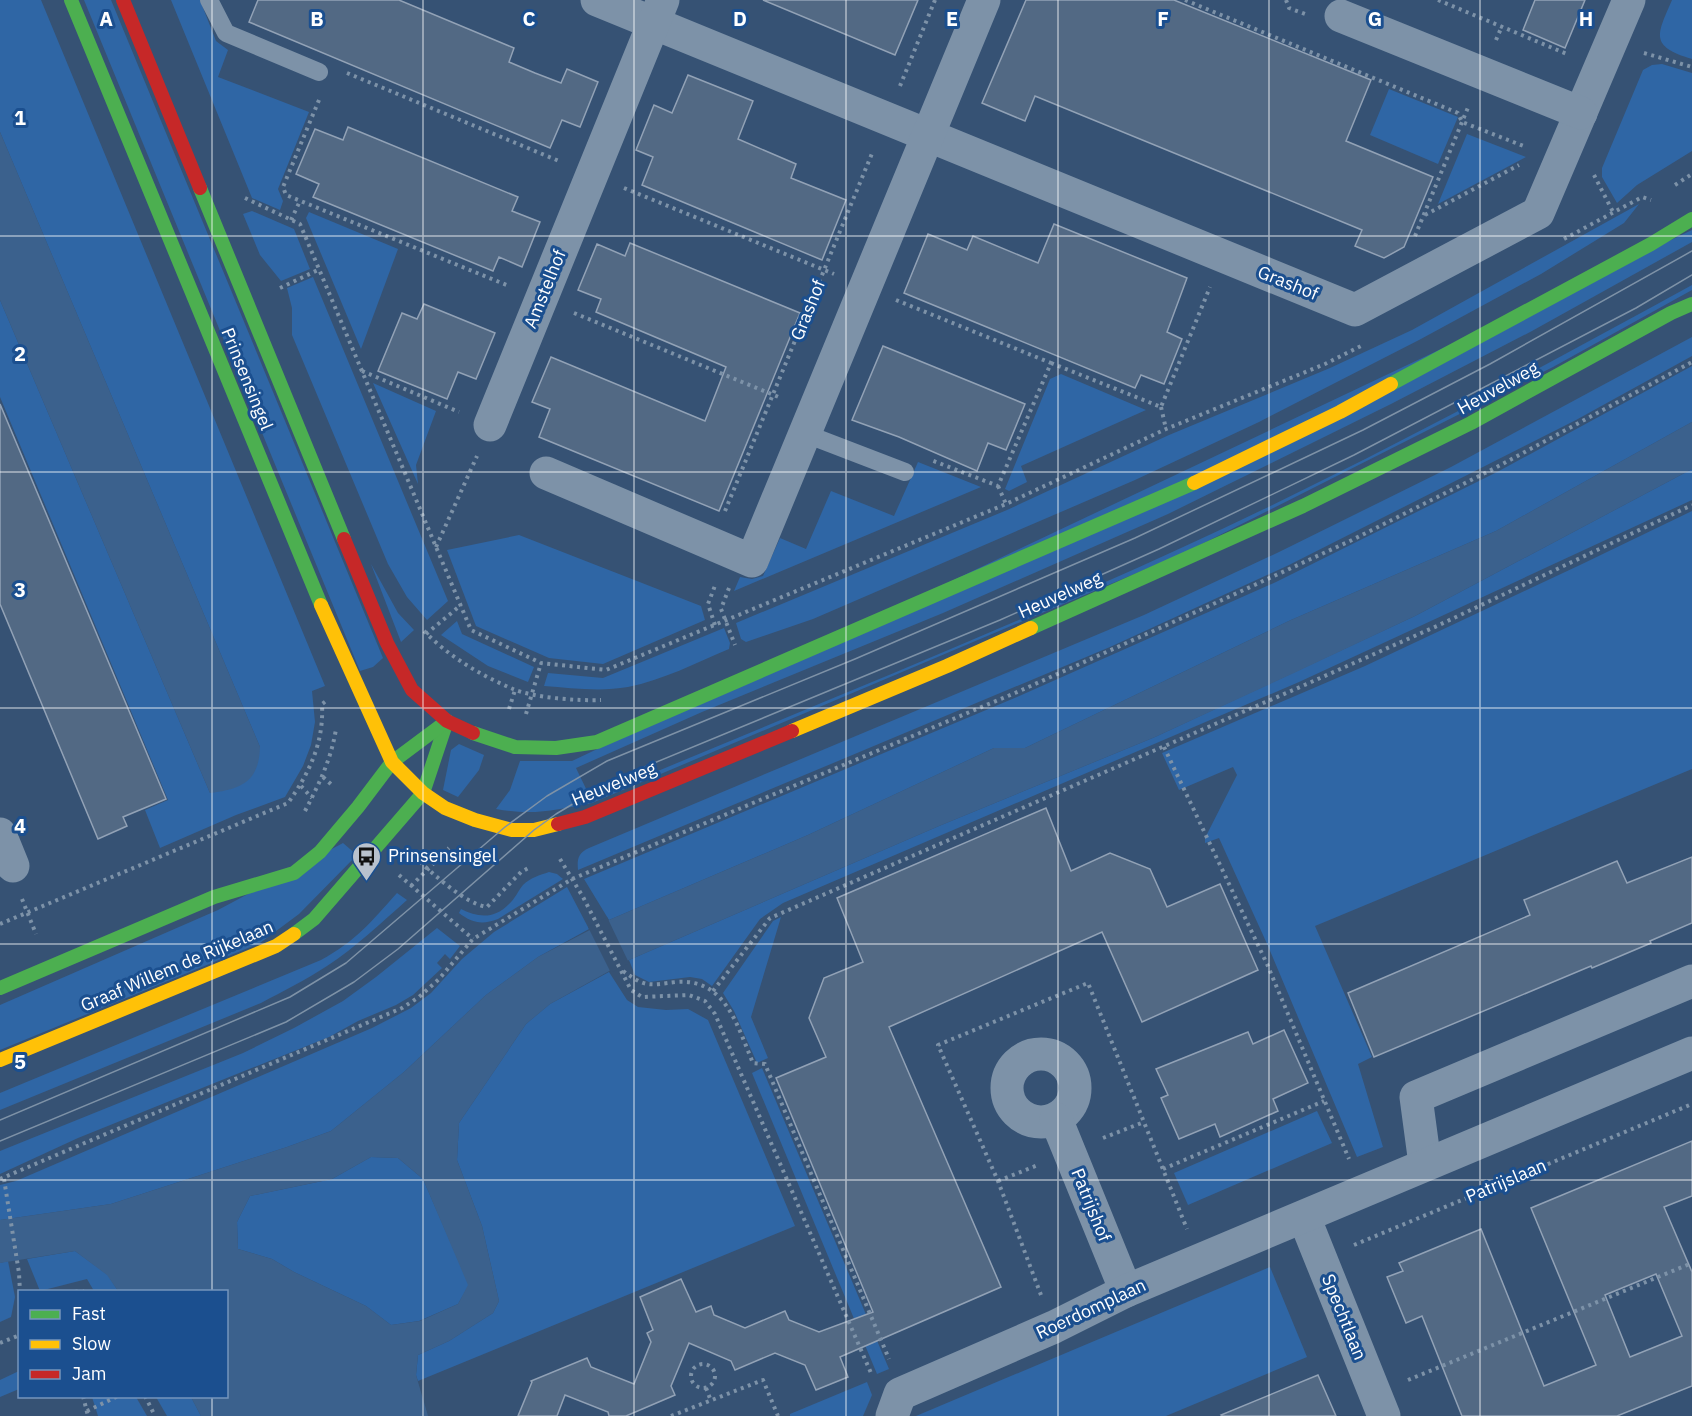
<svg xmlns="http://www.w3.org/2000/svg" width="1692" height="1416" viewBox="0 0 1692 1416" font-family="'IBM Plex Sans',sans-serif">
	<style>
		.green { fill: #2f66a5 }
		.water { fill: #3b618d; fill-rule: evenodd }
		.pier { fill: #365274 }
		.building { fill: #526984; stroke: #92a2b6; stroke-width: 1.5; fill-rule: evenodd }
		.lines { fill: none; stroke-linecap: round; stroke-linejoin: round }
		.path { stroke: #7d92a8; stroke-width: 4; stroke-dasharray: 3 4.5; stroke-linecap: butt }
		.lane { stroke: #7d92a8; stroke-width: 18 }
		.street { stroke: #7d92a8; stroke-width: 33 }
		.fast { stroke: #4caf50; stroke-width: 14 }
		.slow { stroke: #ffc107; stroke-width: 14 }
		.jam { stroke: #c62828; stroke-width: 14 }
		.tram { stroke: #7e92a7; stroke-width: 1.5 }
		.grid { fill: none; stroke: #fff; stroke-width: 1.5; stroke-opacity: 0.55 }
		.labels { text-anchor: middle; stroke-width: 6; stroke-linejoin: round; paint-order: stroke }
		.street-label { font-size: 18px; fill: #fff; stroke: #1b4f8f }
		.poi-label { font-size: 18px; fill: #fff; stroke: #1b4f8f; text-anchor: start }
		.grid-label { font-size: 20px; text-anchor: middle; font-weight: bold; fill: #fff; stroke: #1b4f8f; stroke-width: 6; stroke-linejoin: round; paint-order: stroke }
	</style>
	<rect width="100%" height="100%" fill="#365274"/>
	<g class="green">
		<path d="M0 0H41L325 686 312 691 315 722 311 745 303 766 285 797 236 815 160 848 145 810 168 800 0 397V300L210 793 260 747 0 132Z"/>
		<path d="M84 0H111L383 658 373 667 360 671Z"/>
		<path d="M171 0H200L216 41 228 50 218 77 309 112 278 189 283 201 280 210 252 198Z"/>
		<path d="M1672 0H1692V59C1649 46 1657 35 1672 0Z"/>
		<path d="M1662 64 1692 73V151L1637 185 1617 203 1602 177V168L1643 70 1652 65Z"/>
		<path d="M1389 89 1458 117 1438 164 1370 135Z"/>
		<path d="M1467 134 1526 157 1438 204Z"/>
		<path d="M1639 204 1624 223 1541 274 1419 340 1259 422 1135 480 813 619 746 642 741 639 736 623 1007 510 1169 435 1330 368 1412 330Z"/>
		<path d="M252 211 294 229 310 269 281 281 260 255 243 214Z"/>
		<path d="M309 212 398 249 361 349 306 218Z"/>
		<path d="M1692 230V242L1532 331 1391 404 1168 514 943 613 702 712 576 768 591 799C788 716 987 637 1181 548 1356 468 1524 377 1692 285V290L1553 367 1184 553 592 803C555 810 534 816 496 809L510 790 520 761H572Z"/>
		<path d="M313 277 448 601 427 620 407 597 388 564 292 335V308L287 288Z"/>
		<path d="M1692 337V356L1576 420 1289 565 1110 647 578 870C577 859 578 853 589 848L1144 615 1277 553 1451 467Z"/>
		<path d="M1692 366V422L1496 531 1291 620 1025 748H994L808 835 609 920 584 879 1017 697 1276 582 1499 471Z"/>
		<path d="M1061 374 1146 410 1021 466 1027 482 1009 491 1005 489 1050 379Z"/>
		<path d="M373 383 436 411 416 465 418 484Z"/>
		<path d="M918 462 981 487 734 591 740 577 752 579 763 576 780 538 806 549 831 491 894 516Z"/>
		<path d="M1692 469V500L1299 682 783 903 760 919 712 986 702 979 690 977 649 982 635 975 629 960 939 826 1155 737 1415 616Z"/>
		<path d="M1692 511V769L1315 926 1372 1057 1358 1064 1383 1147 1357 1157 1268 946 1219 838 1205 843V838L1237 775 1233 767 1179 790 1162 753 1365 666 1580 565Z"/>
		<path d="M519 535 701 606 705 620 603 664 549 658 476 626 447 550Z"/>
		<path d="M371 564 398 613 414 630 401 642Z"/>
		<path d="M457 621 462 634 534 667 528 682 488 666 441 635Z"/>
		<path d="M724 628 730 643 729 649C696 663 663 680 628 687 600 692 571 688 544 686L548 673 603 678Z"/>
		<path d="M459 744 484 755 479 770 458 797 443 790 451 750Z"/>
		<path d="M343 843 357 855 299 914 260 943 0 1050V1005L218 910Z"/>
		<path d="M549 872 557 874 563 879 498 919C482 925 472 923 459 913L461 909C478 918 495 919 509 904 515 899 518 891 523 885 530 878 540 875 549 872Z"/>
		<path d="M567 887 589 929 538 957 486 995 404 1072 331 1131 287 1147 111 1204 0 1220V1185L16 1181 372 1028 411 1008 431 993 462 959 494 932Z"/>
		<path d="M397 893 407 900C381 923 356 947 327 966 306 980 283 991 261 1003L0 1110V1093L321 960C356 941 371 922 397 893Z"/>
		<path d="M781 917 751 1017 768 1058 757 1063 734 1011 723 993 773 921Z"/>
		<path d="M437 928 460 946 450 959 445 954 437 963 442 968 413 995 396 1005 358 1021 329 1037 78 1138 0 1174V1151L243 1053 294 1028 343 1001 376 977Z"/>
		<path d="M609 972 627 1000 638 1007 666 1010 688 1009 708 1020 795 1226 418 1381 416 1375 418 1355 449 1341 493 1313 499 1301 482 1226 457 1160 459 1123 526 1024 550 1004Z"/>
		<path d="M762 1068 889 1369 877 1374 752 1073Z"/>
		<path d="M1317 1111 1332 1143 1188 1205 1174 1173Z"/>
		<path d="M371 1157 398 1158 423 1179 469 1285 458 1304 419 1321 391 1325 366 1306 294 1272 272 1259 238 1249 237 1222 250 1196 332 1179Z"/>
		<path d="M75 1251 108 1275 118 1291H94L87 1279 40 1291 27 1259Z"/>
		<path d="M8 1261 15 1297 11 1317 0 1322V1263Z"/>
		<path d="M1270 1267 1307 1357 1166 1416H916Z"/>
		<path d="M19 1371V1389L0 1397V1380Z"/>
		<path d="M867 1382 872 1395 863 1416H790V1414Z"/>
		<path d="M92 1397H136L147 1416H98Z"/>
		<path d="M156 1397H191L201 1416H167Z"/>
	</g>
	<g class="water">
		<path d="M0 132 260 747C259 782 241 789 210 793L0 300Z"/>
		<path d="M1692 422V469L1415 616 1294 673 1155 737 939 826 629 960 550 1004 526 1024 459 1123 457 1160 482 1226 499 1301 493 1313 449 1341 418 1355 416 1375 428 1416H201L191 1397 226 1396V1292L118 1291 107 1275 75 1251 0 1263V1220L111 1204 287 1147 331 1131 404 1072 486 995 538 957 609 920 808 835 994 748H1025L1291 620 1496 531ZM371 1157 398 1158 423 1179 468 1285 458 1304 420 1321 391 1325 366 1306 294 1272 272 1259 238 1249 237 1222 250 1196 332 1179Z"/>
	</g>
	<path class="pier" d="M607 917 629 963 611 973 588 927Z"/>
	<g class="building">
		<path d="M258 0H399L514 48 509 62 535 73 561 83 567 69 598 82 580 127 562 120 550 148 249 22Z"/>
		<path d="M763 0H918L895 55Z"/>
		<path d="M1026 0H1174L1371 80 1346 141 1433 177 1404 247 1384 258 1355 246 1362 230 1035 96 1025 121 982 103Z"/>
		<path d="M1535 0H1585L1565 48 1523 30Z"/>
		<path d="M688 75 753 101 738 139 796 164 791 178 846 200 822 260 642 185 653 157 636 150 654 105 672 113Z"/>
		<path d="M348 127 518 197 512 211 540 222 522 267 499 257 493 271 313 197 319 184 296 174 315 129 343 140Z"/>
		<path d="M1054 224 1187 278 1167 332 1182 339 1164 384 1141 375 1135 388 904 293 928 234 967 250 973 236 1038 263Z"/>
		<path d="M630 243 800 313 719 511 539 437 550 409 532 402 551 357 705 421 726 367 596 312 601 299 578 290 597 244 625 256Z"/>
		<path d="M424 304 495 333 476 379 458 372 447 399 378 371 402 313 417 319Z"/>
		<path d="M883 346 1025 404 1006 450 988 443 977 471 899 437 852 420Z"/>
		<path d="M0 404 166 799 123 817 127 826 98 839 0 604Z"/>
		<path d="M1046 808 1071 871 1110 853 1150 869 1167 907 1220 884 1258 970 1142 1022 1102 932 889 1027 1001 1287 840 1357 848 1377 816 1390 805 1365 775 1353 735 1370 731 1361 689 1343 671 1386 675 1395 626 1416H609L608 1412 565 1395 557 1416H518L532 1382 531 1381 587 1358 591 1367 634 1384 651 1342 647 1333 653 1330 640 1297 681 1279 696 1312 711 1306 714 1315 745 1328 785 1311 789 1320 819 1332 873 1312 776 1078 826 1057 809 1018 824 978 863 962 837 898Z"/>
		<path d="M1692 857V923L1650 941 1651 943 1592 968 1591 966 1374 1057 1348 993 1530 915 1524 900 1617 861 1627 883Z"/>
		<path d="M1284 1030 1308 1083 1273 1099 1278 1111 1220 1137 1215 1124 1179 1139 1161 1098 1168 1095 1156 1069 1248 1032 1253 1044Z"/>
		<path d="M1692 1141V1196L1664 1207 1692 1272V1386L1617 1416H1462L1422 1316 1406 1323 1387 1277 1403 1271 1399 1263 1481 1229 1544 1386 1596 1365 1531 1208ZM1656 1274 1682 1336 1630 1357 1605 1295Z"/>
		<path d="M1318 1375 1336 1416H1222L1221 1415Z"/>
	</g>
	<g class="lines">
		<g class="path">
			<path d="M1185 0 1458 113 1462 122 1526 147"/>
			<path d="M1286 0 1289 8 1305 14"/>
			<path d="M1438 0 1567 54"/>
			<path d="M1496 40 1502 26"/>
			<path d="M1644 53 1692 67"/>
			<path d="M347 73 559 161"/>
			<path d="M900 86 935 0"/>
			<path d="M319 100 283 187 286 195 509 286"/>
			<path d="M1594 175 1613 212"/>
			<path d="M1675 185 1692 174"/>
			<path d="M624 188 834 274"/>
			<path d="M245 198 300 224 471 630 541 663 606 670 1006 504 1166 429 1325 364 1361 346"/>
			<path d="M1425 215 1519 165"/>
			<path d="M291 220 300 201"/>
			<path d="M1415 236 1469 105"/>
			<path d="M1564 239 1642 197 1651 200"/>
			<path d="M280 288 320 269"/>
			<path d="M896 300 1051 363 998 486 931 460"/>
			<path d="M574 313 781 398"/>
			<path d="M1051 363 1161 407 1210 287"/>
			<path d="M362 371 459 412"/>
			<path d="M1161 407 1166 429"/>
			<path d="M998 486 1006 504"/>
			<path d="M725 511 873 151"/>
			<path d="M436 547 477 456"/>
			<path d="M729 588 721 609 735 645"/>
			<path d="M715 625 708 604 716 583"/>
			<path d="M424 631C448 656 480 675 513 689 534 698 578 701 601 700"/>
			<path d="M426 634 461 605"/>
			<path d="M509 709 515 690"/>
			<path d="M526 714 541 663"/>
			<path d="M1164 747 1267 964 1349 1159"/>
			<path d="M323 777 332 785"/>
			<path d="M301 786 312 798"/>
			<path d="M305 811C319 784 331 760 336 729"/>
			<path d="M414 857C433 873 463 903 487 907L521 872 530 867"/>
			<path d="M560 859 583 897 631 990 642 997 689 995 705 1001 715 1014 871 1373"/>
			<path d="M399 875 473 939"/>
			<path d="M411 886 449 848"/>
			<path d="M22 899 36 934"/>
			<path d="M0 924 288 803C310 772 324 742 322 704L326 701"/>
			<path d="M623 971C646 988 649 985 676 982 726 978 737 1026 753 1063L765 1064 889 1359"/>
			<path d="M713 991 770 918 1300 687 1437 626 1692 505"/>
			<path d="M1103 1138 1144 1122"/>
			<path d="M1163 1169 1324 1101"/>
			<path d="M0 1179 402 1008 419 997 439 979 473 939 572 879 1015 693 1209 606 1352 540 1495 468 1692 362"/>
			<path d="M4 1179 19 1273 20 1292"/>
			<path d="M998 1181 1038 1165"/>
			<path d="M1354 1245 1692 1104"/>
			<path d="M75 1292 82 1290 83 1292"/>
			<path d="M1041 1295 998 1181 938 1045 1088 983 1187 1229"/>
			<path d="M0 1343 20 1335"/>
			<circle cx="703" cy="1376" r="12"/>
			<path d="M1408 1380 1692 1263"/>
			<path d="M706 1388 711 1401"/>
			<path d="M83 1396 88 1416"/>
			<path d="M145 1396 155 1416"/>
			<path d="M87 1411 118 1396"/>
			<path d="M671 1416 763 1380 778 1416"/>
		</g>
		<g class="lane">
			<path d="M209 0 226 33 319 72"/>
			<path d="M806 434 905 472"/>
		</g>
		<g class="street">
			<path d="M597 0 1355 310 1538 213 1629 0"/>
			<path d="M1341 16 1581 113"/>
			<path d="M490 425 663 0"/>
			<path d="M546 473 752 561 984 0"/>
			<path d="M0 834 13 866"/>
			<circle cx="1041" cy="1088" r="34"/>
			<path d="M1056 1119 1126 1291"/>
			<path d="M1425 1164 1416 1097 1692 981"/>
			<path d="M1304 1217 1384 1416"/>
			<path d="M892 1416 900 1394 1054 1327 1126 1291 1692 1053"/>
		</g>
		<g class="fast">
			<path d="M71 0 321 605"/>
			<path d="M200 188 344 539"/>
			<path d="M1391 384 1651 244 1692 219"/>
			<path d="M1031 628 1303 506 1471 423 1671 313 1692 304"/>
			<path d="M473 733 515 747 556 748 597 742 1194 483"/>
			<path d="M294 934 314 919 423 793 447 721"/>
			<path d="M0 988 214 897 294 873 320 852 358 807 392 762 447 721"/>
		</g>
		<g class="slow">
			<path d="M1194 483 1340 412 1391 384"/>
			<path d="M321 605 392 762 423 793 445 808 475 820 512 830H534L558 824"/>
			<path d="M792 731 947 666 1031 628"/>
			<path d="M0 1060 276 946 294 934"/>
		</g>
		<g class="jam">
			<path d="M123 0 200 188"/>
			<path d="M344 539 387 643 412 690 447 721 473 733"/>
			<path d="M558 824 585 817 792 731"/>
		</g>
		<g class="tram">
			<path d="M0 1120 290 997 346 963 505 827 547 796 607 761 855 659 1135 538 1363 430 1490 364 1692 251"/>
			<path d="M0 1141 286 1022 354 982 398 949 534 830 556 814 613 780 1000 620 1159 549 1354 455 1636 308 1692 275"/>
		</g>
	</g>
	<path class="grid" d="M212 0V1292M423 0V1416M634 0V1416M846 0V1416M1058 0V1416M1269 0V1416M1480 0V1416M0 236H1692M0 472H1692M0 708H1692M0 944H1692M0 1180H1692M212 1396V1416"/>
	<defs>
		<symbol id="bus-pin" viewBox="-11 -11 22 30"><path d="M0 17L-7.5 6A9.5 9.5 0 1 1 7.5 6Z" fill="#b9c2ce" stroke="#1b4f8f"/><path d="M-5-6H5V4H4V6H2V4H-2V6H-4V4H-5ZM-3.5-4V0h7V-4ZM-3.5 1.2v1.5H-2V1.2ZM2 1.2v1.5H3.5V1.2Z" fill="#111"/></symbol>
	</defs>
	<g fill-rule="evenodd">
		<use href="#bus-pin" x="350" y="840" width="33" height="45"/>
	</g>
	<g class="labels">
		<g class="street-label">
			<text transform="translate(1288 283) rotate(22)" y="6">Grashof</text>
			<text transform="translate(545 289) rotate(-68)" y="6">Amstelhof</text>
			<text transform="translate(808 310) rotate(-68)" y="6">Grashof</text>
			<text transform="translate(247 379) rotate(68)" y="6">Prinsensingel</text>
			<text transform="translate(1498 388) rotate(-29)" y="6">Heuvelweg</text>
			<text transform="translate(1060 595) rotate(-24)" y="6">Heuvelweg</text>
			<text transform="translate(614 784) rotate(-22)" y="6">Heuvelweg</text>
			<text transform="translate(177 966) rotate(-23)" y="6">Graaf Willem de Rijkelaan</text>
			<text transform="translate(1506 1181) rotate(-23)" y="6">Patrijslaan</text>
			<text transform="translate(1091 1205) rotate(68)" y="6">Patrijshof</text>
			<text transform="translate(1091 1309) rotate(-25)" y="6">Roerdomplaan</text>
			<text transform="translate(1344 1317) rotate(68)" y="6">Spechtlaan</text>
		</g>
		<g class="poi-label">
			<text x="388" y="862">Prinsensingel</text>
		</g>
	</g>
	<g class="grid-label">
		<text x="106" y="26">A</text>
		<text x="317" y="26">B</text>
		<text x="529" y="26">C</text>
		<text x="740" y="26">D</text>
		<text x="952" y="26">E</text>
		<text x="1163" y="26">F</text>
		<text x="1375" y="26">G</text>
		<text x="1586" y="26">H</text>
		<text x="20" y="125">1</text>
		<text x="20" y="361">2</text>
		<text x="20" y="597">3</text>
		<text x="20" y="833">4</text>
		<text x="20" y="1069">5</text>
	</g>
	<rect x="18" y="1290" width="210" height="108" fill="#1b4f8f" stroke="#7695bc" stroke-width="1.5"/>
	<rect x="30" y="1310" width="30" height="9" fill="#4caf50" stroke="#7695bc" stroke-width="1.5"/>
	<text x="72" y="1320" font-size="18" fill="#ffffff">Fast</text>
	<rect x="30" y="1340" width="30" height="9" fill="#ffc107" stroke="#7695bc" stroke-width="1.5"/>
	<text x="72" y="1350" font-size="18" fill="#ffffff">Slow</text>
	<rect x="30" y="1370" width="30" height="9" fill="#c62828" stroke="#7695bc" stroke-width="1.5"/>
	<text x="72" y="1380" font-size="18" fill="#ffffff">Jam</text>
</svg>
